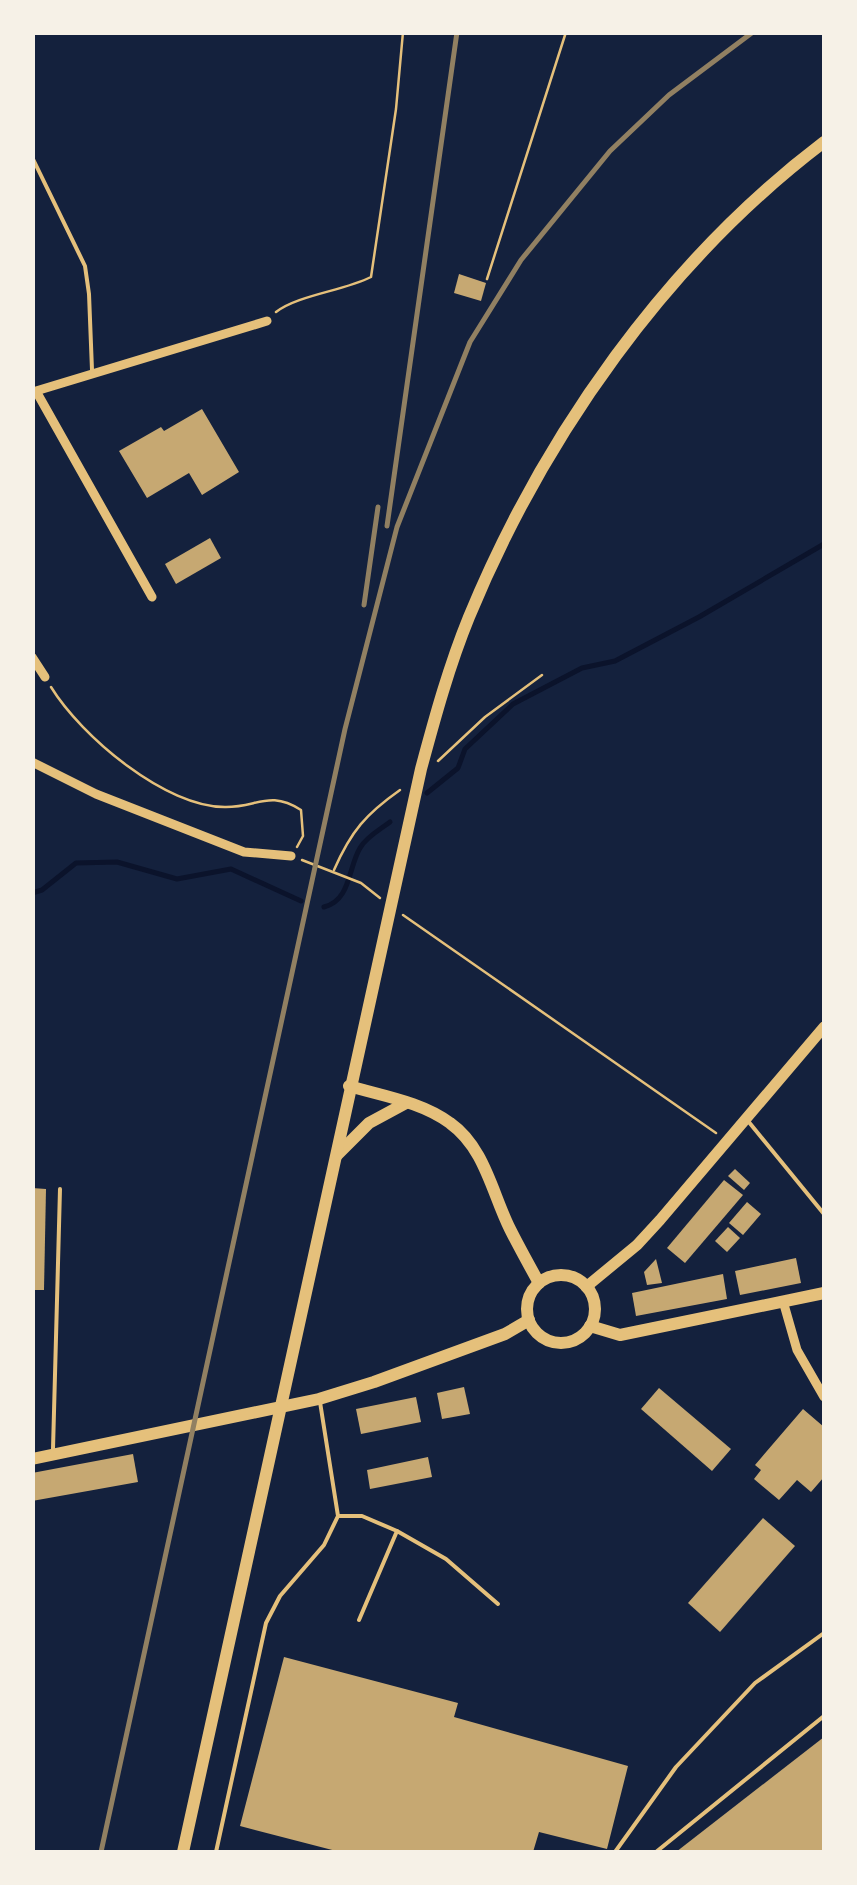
<svg xmlns="http://www.w3.org/2000/svg" width="857" height="1885" viewBox="0 0 857 1885" font-family="Ubuntu,sans-serif">
	<style>
		.lines { fill: none; stroke-linecap: round; stroke-linejoin: round }
		.stream { stroke: #0b132b; stroke-width: 5 }
		.building { fill: #c6a872 }
		.path { stroke: #e5c07b; stroke-width: 2.5 }
		.service { stroke: #e5c07b; stroke-width: 4 }
		.minor { stroke: #e5c07b; stroke-width: 9 }
		.tertiary { stroke: #e5c07b; stroke-width: 11 }
		.secondary { stroke: #e5c07b; stroke-width: 12 }
		.rail { stroke: #918062; stroke-width: 5 }
	</style>
	<rect width="100%" height="100%" fill="#14213d"/>
	<g class="lines">
		<g class="stream">
			<path d="M427 793 458 768 465 749 513 704 582 668 615 661 699 617 824 544"/>
			<path d="M32 893 42 890 76 863 117 862 177 879 231 869 301 901"/>
			<path d="M324 907C351 900 348 868 360 848 366 837 381 829 390 822"/>
		</g>
	</g>
	<g class="building">
		<path d="M459 274 486 283 481 301 454 293Z"/>
		<path d="M202 409 239 472 202 495 189 473 147 498 119 451 161 427 164 431Z"/>
		<path d="M210 538 221 558 176 584 165 564Z"/>
		<path d="M735 1169 750 1183 744 1190 728 1176Z"/>
		<path d="M724 1180 743 1195 685 1263 667 1248Z"/>
		<path d="M32 1188 46 1189 44 1290H32Z"/>
		<path d="M747 1202 761 1214 743 1235 729 1223Z"/>
		<path d="M728 1227 740 1238 727 1252 715 1241Z"/>
		<path d="M796 1258 801 1283 740 1295 735 1271Z"/>
		<path d="M656 1259 662 1283 647 1285 644 1272Z"/>
		<path d="M723 1274 727 1299 636 1316 632 1293Z"/>
		<path d="M464 1387 470 1414 442 1419 437 1393Z"/>
		<path d="M659 1388 731 1449 712 1471 641 1409Z"/>
		<path d="M416 1397 421 1422 361 1434 356 1409Z"/>
		<path d="M803 1409 824 1427V1477L811 1492 797 1480 779 1500 754 1479 761 1470 755 1465Z"/>
		<path d="M133 1454 138 1482 32 1501V1473Z"/>
		<path d="M428 1457 432 1477 370 1489 367 1470Z"/>
		<path d="M763 1518 795 1546 720 1632 688 1603Z"/>
		<path d="M284 1657 458 1703 454 1717 628 1766 607 1849 539 1832 533 1852H340L240 1826Z"/>
		<path d="M824 1737V1852H676Z"/>
	</g>
	<g class="lines">
		<g class="path">
			<path d="M487 279 566 32"/>
			<path d="M276 312C298 295 343 291 371 277L396 109 403 32"/>
			<path d="M51 687C81 736 166 808 226 807 258 807 269 790 301 810L303 836 297 847"/>
			<path d="M438 761 485 717 542 675"/>
			<path d="M302 860 361 883 380 898"/>
			<path d="M334 870C351 831 366 814 400 790"/>
			<path d="M403 915 716 1133"/>
		</g>
		<g class="service">
			<path d="M32 157 85 266 89 294 92 370"/>
			<path d="M748 1121 824 1214"/>
			<path d="M53 1449 60 1189"/>
			<path d="M338 1516H362L397 1531 359 1620"/>
			<path d="M397 1531 446 1559 498 1604"/>
			<path d="M216 1852 266 1623 280 1596 324 1545 338 1516 320 1402"/>
			<path d="M615 1852 676 1767 755 1683 824 1633"/>
			<path d="M656 1852 824 1716"/>
		</g>
		<g class="minor">
			<path d="M152 597 36 391 267 321"/>
			<path d="M32 657 45 677"/>
			<path d="M32 762 96 794 244 852 291 856"/>
			<path d="M783 1301 797 1350 824 1397"/>
		</g>
		<path class="tertiary" d="M586 1287 637 1245 660 1220 824 1027"/>
		<g class="secondary">
			<path d="M349 1086C383 1096 422 1102 450 1123 485 1148 492 1193 510 1229 519 1247 529 1265 539 1283"/>
			<path d="M337 1155 369 1123 406 1103"/>
			<circle cx="561" cy="1309" r="34"/>
			<path d="M590 1326 620 1335 824 1293"/>
			<path d="M32 1459 319 1399 374 1382 505 1334 529 1320"/>
			<path d="M183 1852 421 769C435 717 449 666 469 617 544 435 667 261 824 142"/>
		</g>
		<g class="rail">
			<path d="M387 526 457 32"/>
			<path d="M364 605 378 507"/>
			<path d="M101 1852 345 729 397 527 470 342 521 260 610 151 669 95 753 32"/>
		</g>
	</g>
	<rect width="857" height="1885" fill="none" stroke="#f6f1e7" stroke-width="70"/>
</svg>
